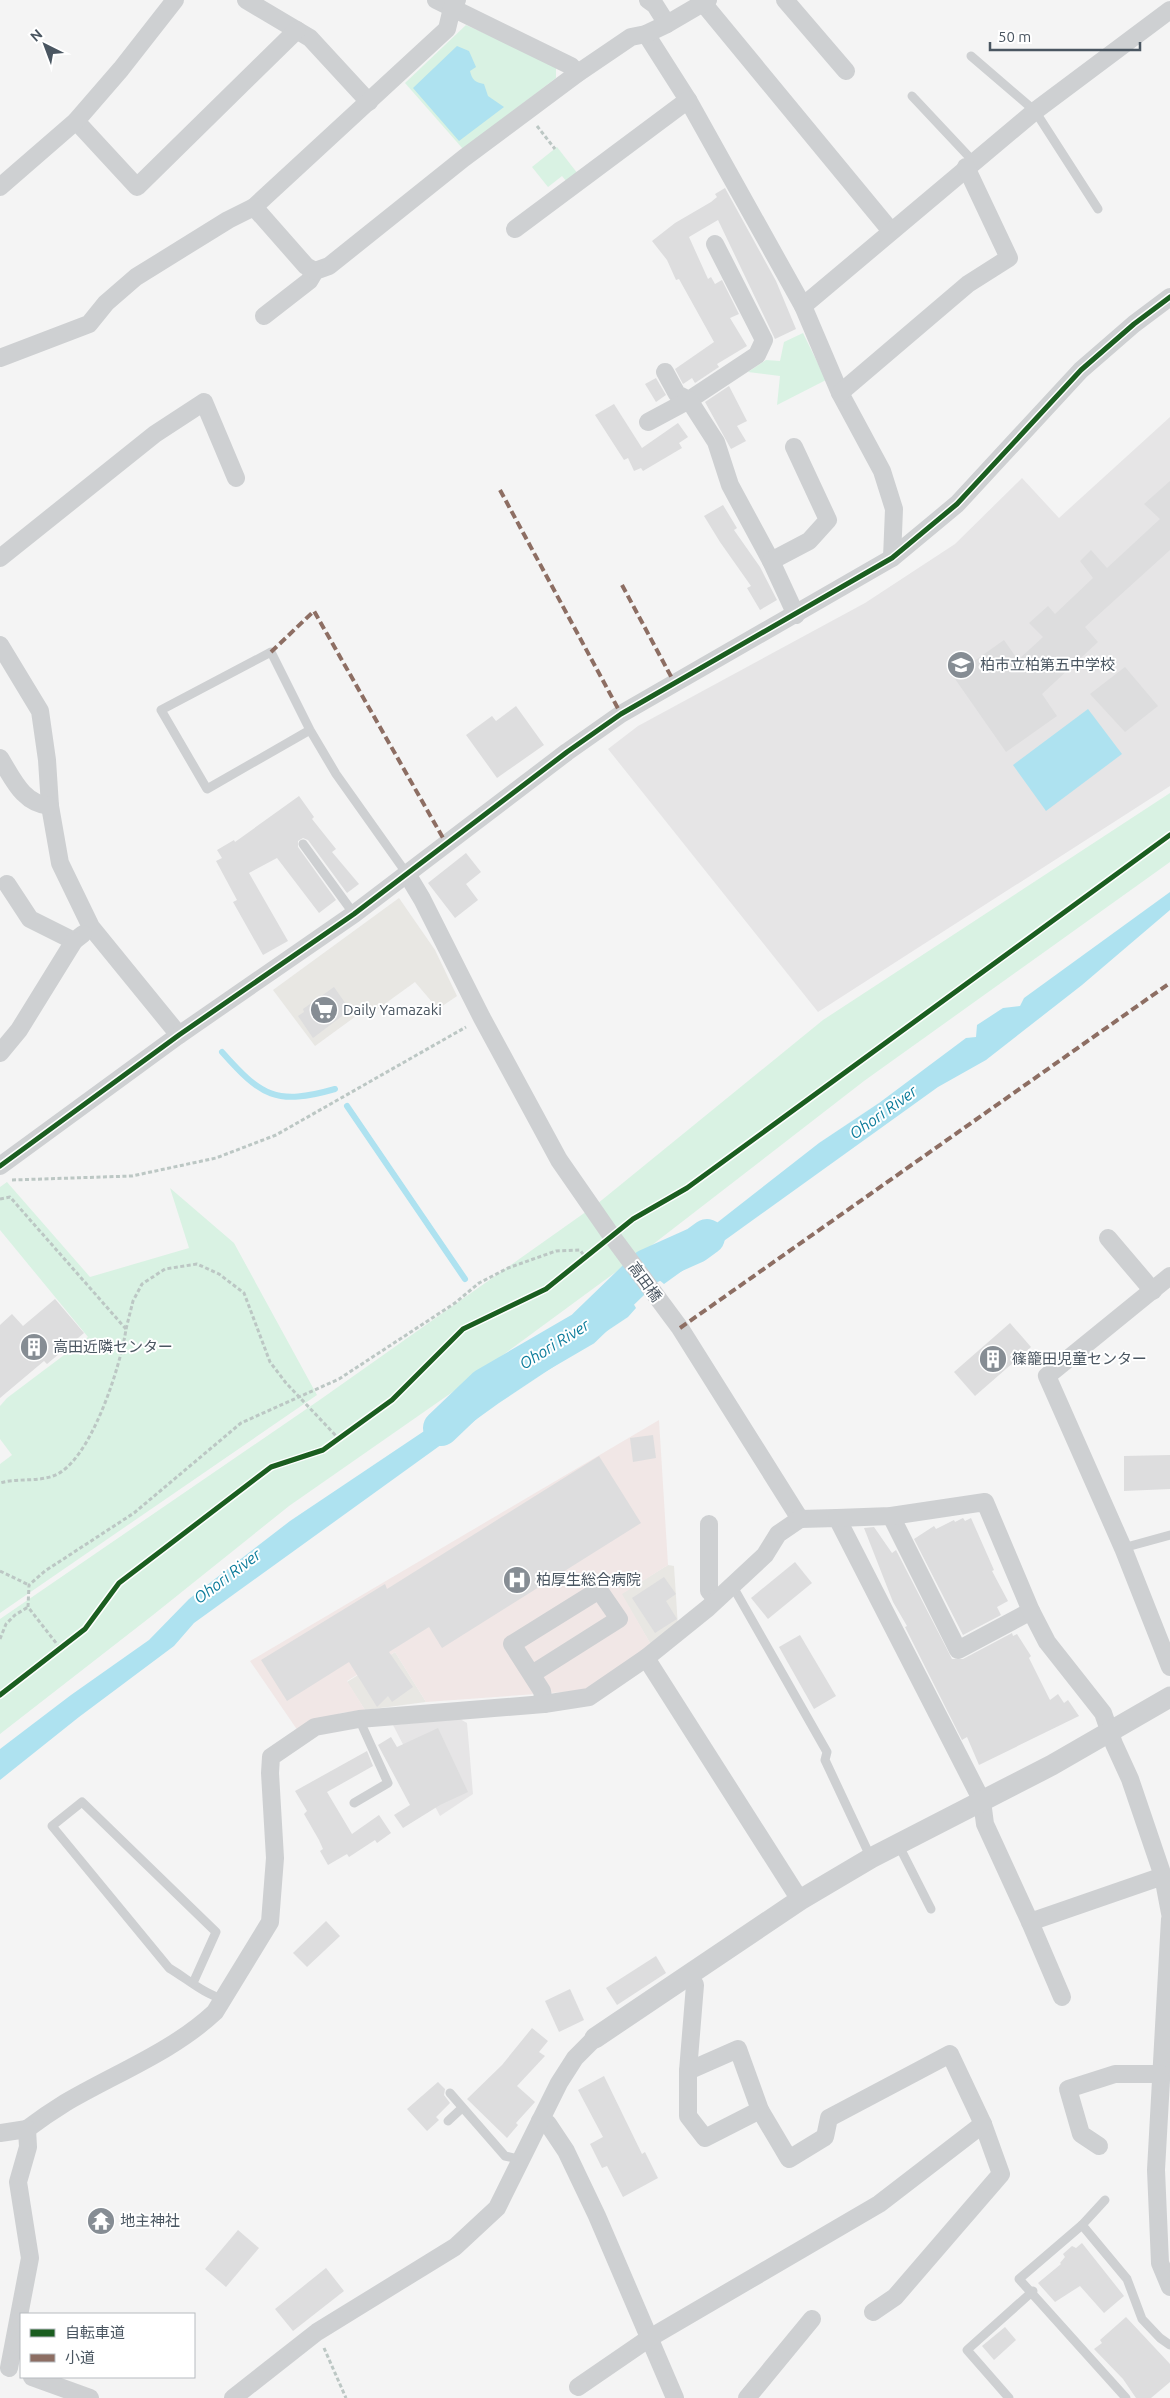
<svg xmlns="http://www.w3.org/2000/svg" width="1170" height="2398" viewBox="0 0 1170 2398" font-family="Ubuntu,'Noto Sans JP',sans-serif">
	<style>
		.commercial { fill: #e8e7e3 }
		.education { fill: #e6e5e6 }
		.medical { fill: #f1e7e6 }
		.green { fill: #d9f2e3 }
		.water { fill: #aee2f0 }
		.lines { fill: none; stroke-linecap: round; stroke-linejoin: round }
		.stream { stroke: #aee2f0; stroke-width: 6 }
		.river { stroke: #aee2f0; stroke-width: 36 }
		.building { fill: #ddddde }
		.path { stroke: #bcc7c4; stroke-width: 3; stroke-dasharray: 4 2.5; stroke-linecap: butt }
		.service { stroke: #ced0d2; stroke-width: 9 }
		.minor { stroke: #ced0d2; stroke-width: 18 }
		.tertiary { stroke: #ced0d2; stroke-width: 21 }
		.quiet { stroke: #8d6e63; stroke-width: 4; stroke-dasharray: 8 4; stroke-linecap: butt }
		.cycleway-casing { stroke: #fff; stroke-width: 8 }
		.cycleway { stroke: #1b5e20; stroke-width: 5 }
		.labels { text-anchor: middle; stroke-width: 4; stroke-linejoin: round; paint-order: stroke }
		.poi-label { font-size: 15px; fill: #4a5661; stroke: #fff; text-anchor: start }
		.street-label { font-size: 15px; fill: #4a5661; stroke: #fff }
		.water-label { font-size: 16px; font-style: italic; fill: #0c7c9b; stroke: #fff }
	</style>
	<rect width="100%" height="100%" fill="#f4f4f4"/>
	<g class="commercial">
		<path d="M399 898 435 950 457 996 438 1009 415 982 368 1016 363 1011 315 1046 273 990Z"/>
		<path d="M668 1565 674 1566 678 1627 653 1648 621 1594Z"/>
		<path d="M395 1652 426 1702 365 1710 347 1682Z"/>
	</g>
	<g class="education">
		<path d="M1170 417V786L818 1012 608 749 638 726 865 603 955 544 1022 478 1059 518Z"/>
		<path d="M460 1719 467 1723 473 1794 440 1816 393 1725Z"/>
	</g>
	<path class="medical" d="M659 1420 668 1565 622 1594 653 1648 593 1690 426 1702 395 1652 347 1681 365 1710 341 1713 298 1731 250 1661Z"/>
	<g class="green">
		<path d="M466 25 556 65V78L463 149 405 83Z"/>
		<path d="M557 147 578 174 567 182 562 176 548 187 532 167Z"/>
		<path d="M803 333 826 380 777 405 780 376 748 372 766 360 780 361 784 342Z"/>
		<path d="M1170 793V862L864 1081 643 1252 454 1391 289 1506 153 1615 0 1734V1619L321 1399 597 1204 823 1020Z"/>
		<path d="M7 1182 90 1277 189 1248 170 1188 234 1243 317 1395 0 1613V1464L12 1455 0 1439V1406L7 1398 88 1337 0 1230V1187Z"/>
	</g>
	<g class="water">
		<path d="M457 46 469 51 476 67 470 71C472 80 475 82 484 84L488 96 504 107 459 141 413 88Z"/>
		<path d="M1088 709 1122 754 1046 811 1013 765Z"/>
		<path d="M1170 892V910L1082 985 986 1060 938 1087 664 1284 646 1269 686 1247 819 1143 879 1103 966 1038 976 1037 977 1025 1003 1008 1020 1006 1024 998Z"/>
		<path d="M626 1291 636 1308 628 1317 499 1403 194 1623 174 1646 79 1717 0 1780V1749L71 1695 149 1640 189 1599 290 1521 560 1340Z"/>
	</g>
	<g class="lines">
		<g class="stream">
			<path d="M222 1052C261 1096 276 1106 335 1089"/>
			<path d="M347 1106 465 1279"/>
		</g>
		<path class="river" d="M441 1428 485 1386 583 1329 647 1267 696 1245 707 1237"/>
	</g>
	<g class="building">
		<path d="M725 188 776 281 796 329 775 339 718 220 689 237 708 279 711 277 715 284 722 280 739 314 730 318 747 346 717 364 719 367 695 383 692 378 683 384 675 369 714 342 679 279 676 280 667 260 652 241 675 223 711 202 717 197 715 194Z"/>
		<path d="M656 378 666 395 656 402 645 384Z"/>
		<path d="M729 386 747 421 737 426 746 441 731 449 705 402Z"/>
		<path d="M614 404 642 448 678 423 688 437 679 443 682 448 643 471 641 468 634 471 628 458 624 460 595 415Z"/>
		<path d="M1170 481V550L1085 627 1098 642 1042 694 1057 716 1006 752 953 676 1004 640 1018 660 1043 637 1029 623 1048 606 1055 614 1093 578 1080 561 1091 550 1107 568 1160 519 1144 504Z"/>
		<path d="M723 505 737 528 734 530 760 567 777 600 760 610 747 588 751 586 720 542 704 516Z"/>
		<path d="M1125 667 1158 706 1125 732 1090 694Z"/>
		<path d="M516 706 544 745 497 778 466 735 492 716 496 721Z"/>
		<path d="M299 796 314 817 312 819 336 849 332 852 359 884 347 893 308 840 303 838 298 841V847L336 900 319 913 277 858 249 873 288 941 263 955 233 902 237 900 216 861 222 858 217 850 234 840 235 842Z"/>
		<path d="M466 853 481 872 466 884 478 900 455 918 428 883Z"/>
		<path d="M334 987 350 1010 313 1038 298 1016 304 1012 303 1009Z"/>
		<path d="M55 1299 84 1333 47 1364 44 1361 0 1398V1325L12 1314 23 1326Z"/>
		<path d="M1010 1323 1031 1347 975 1396 954 1372Z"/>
		<path d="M653 1435 656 1458 633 1462 630 1438Z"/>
		<path d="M1170 1455V1489L1124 1491V1456Z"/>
		<path d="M599 1456 641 1523 442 1648 429 1627 389 1652 413 1687 392 1702 388 1696 377 1707 349 1662 287 1701 261 1660 385 1584 387 1589Z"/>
		<path d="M963 1518 965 1521 971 1518 994 1570 992 1571 1008 1601 997 1607 1001 1615 963 1635 914 1539 934 1526 936 1529 954 1520 955 1522Z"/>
		<path d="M874 1527 892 1553 896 1550 952 1659H963L1012 1633 1013 1636 1017 1634 1031 1656 1029 1658 1050 1700 1058 1694 1064 1703 1068 1700 1079 1716 979 1765 967 1737 962 1740 905 1627 907 1626 893 1602 864 1528Z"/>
		<path d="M795 1562 812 1583 768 1619 751 1598Z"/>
		<path d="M664 1577 676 1594 666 1601 677 1619 655 1633 632 1598Z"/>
		<path d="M800 1635 836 1696 814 1709 779 1647Z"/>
		<path d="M438 1728 468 1792 440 1805 403 1828 394 1815 410 1805 378 1745 391 1737 397 1747Z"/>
		<path d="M367 1751 373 1766 327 1792 352 1834 379 1815 391 1833 377 1843 375 1840 349 1857 347 1854 328 1865 320 1851 323 1849 319 1840 304 1814 307 1811 295 1791Z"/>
		<path d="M326 1921 340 1936 307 1967 293 1953Z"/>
		<path d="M656 1956 666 1973 617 2005 606 1988Z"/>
		<path d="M570 1989 584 2020 559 2032 545 2001Z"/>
		<path d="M532 2028 548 2041 539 2052 545 2056 517 2086 535 2102 516 2123 518 2125 507 2138 467 2099 502 2065Z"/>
		<path d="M604 2076 642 2154 645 2152 658 2178 623 2197 607 2166 602 2168 590 2144 603 2137 578 2090Z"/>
		<path d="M438 2082 445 2089 444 2095 450 2103 436 2117 439 2120 427 2131 407 2109Z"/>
		<path d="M238 2230 259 2248 226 2287 205 2269Z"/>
		<path d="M1082 2243 1124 2296 1104 2313 1080 2286 1055 2302 1038 2283 1061 2264 1060 2263 1065 2257 1063 2254 1072 2246 1076 2248Z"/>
		<path d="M326 2268 344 2291 293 2331 275 2309Z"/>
		<path d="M1126 2317 1170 2364V2382L1151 2398H1136L1123 2379 1094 2349 1102 2343 1100 2340Z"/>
		<path d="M1005 2327 1016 2340 994 2360 982 2346Z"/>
	</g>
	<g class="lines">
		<g class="path">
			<path d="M537 126 555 149"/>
			<path d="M12 1180 132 1176 216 1158 276 1135 466 1027"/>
			<path d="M0 1199 10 1197 126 1329C121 1365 90 1464 53 1476 36 1482 17 1478 0 1483"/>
			<path d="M126 1329 133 1301 142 1284 165 1269 197 1264 219 1274 244 1293 270 1362 286 1383 339 1439"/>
			<path d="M0 1571 29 1585"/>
			<path d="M0 1639 6 1624 15 1615 28 1607"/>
			<path d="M60 1648 28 1607 29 1585 45 1571 134 1513 241 1423 339 1379 455 1303 479 1283 508 1268 556 1251 580 1250 585 1257"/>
			<path d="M324 2348 346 2398"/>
		</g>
		<g class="service">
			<path d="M971 56 1035 111 1098 209"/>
			<path d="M912 96 973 161"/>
			<path d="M310 730 207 789 161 710 271 652 310 730 336 774 407 874"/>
			<path d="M303 844 354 914"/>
			<path d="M1123 1548 1170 1535"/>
			<path d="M732 1585 827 1752 825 1760 871 1858"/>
			<path d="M354 1803 388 1783 359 1719"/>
			<path d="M898 1844 931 1909"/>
			<path d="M193 1983 216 1932 82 1802 52 1826 169 1968C186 1978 204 1994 223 1999"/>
			<path d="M450 2093 505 2156 522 2160"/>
			<path d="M448 2121 462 2108"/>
			<path d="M1105 2200 1082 2225 1019 2279 1126 2398"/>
			<path d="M1082 2225 1127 2279 1142 2319 1160 2338 1170 2345"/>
			<path d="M1009 2398 967 2350 1033 2291"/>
		</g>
		<g class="minor">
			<path d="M246 0 310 38 369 102"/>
			<path d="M436 0 571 66 578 73"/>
			<path d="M648 0 655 5 667 24"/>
			<path d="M785 0 846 71"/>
			<path d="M703 3 891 231"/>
			<path d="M646 34 688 100 803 306 1035 111 1170 10"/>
			<path d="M76 121 137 187 297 30"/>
			<path d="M0 187 76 121 121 69 175 0"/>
			<path d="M254 207 447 29 452 8 457 0"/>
			<path d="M515 229 688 100"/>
			<path d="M803 306 840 393 882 471 894 509 892 558"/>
			<path d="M264 316 309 281 315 271 329 266 464 158 578 73 631 37 646 34 667 24 708 0"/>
			<path d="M0 358 89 324 106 303 136 277 228 220 254 207 306 266 315 271"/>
			<path d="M665 372 677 394 689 400 757 355 764 340 715 244"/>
			<path d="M840 393 968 284 1009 258 966 167"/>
			<path d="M648 422 689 400 716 442 730 485 771 561 796 615"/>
			<path d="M0 558 155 434 204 402 236 478"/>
			<path d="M771 561 809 541 828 520 794 447"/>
			<path d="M0 645 40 711 47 760 50 806 60 863 91 927 179 1035"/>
			<path d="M0 758C13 779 23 804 50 806"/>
			<path d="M407 874 422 899 482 1018 559 1160 611 1235 680 1328 800 1519 837 1518 982 1801 985 1824 1030 1922 1163 1876"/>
			<path d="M7 884 30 919 74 941 83 934"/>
			<path d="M0 1053 19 1030 74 941"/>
			<path d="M0 1166 179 1035 354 914 567 752 621 714 892 558 957 504 1081 370 1134 324 1170 297"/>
			<path d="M1108 1238 1153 1291"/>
			<path d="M1170 1276 1047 1376 1123 1548 1170 1667"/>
			<path d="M891 1516 958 1650 1031 1611"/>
			<path d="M837 1518 891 1516 985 1502 1031 1611 1047 1642 1103 1713 1114 1744 1130 1779 1163 1876 1170 1913"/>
			<path d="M709 1524V1591L717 1599"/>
			<path d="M646 1658 800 1900"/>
			<path d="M532 1674 619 1619 599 1590 512 1644 542 1691 544 1704"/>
			<path d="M1170 1919 1156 2170 1160 2263 1170 2287"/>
			<path d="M1030 1922 1062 1997"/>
			<path d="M689 1975 695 1985 688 2071V2116L705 2138 760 2110"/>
			<path d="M688 2071 738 2049 760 2110 789 2159 825 2137 829 2118 950 2054 983 2124 1001 2174 895 2297 873 2312"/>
			<path d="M540 2121 548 2124 566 2151 597 2216 675 2398"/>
			<path d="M27 2129C39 2120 52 2111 65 2103 116 2073 172 2052 215 2012L270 1922 275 1858 270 1773 271 1757 315 1727 359 1719 544 1704 589 1697 646 1658 708 1608 765 1555 778 1534 800 1519"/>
			<path d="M0 2133 27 2129 28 2147 18 2182 30 2258 9 2368"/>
			<path d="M1099 2146 1081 2134 1068 2089 1115 2074H1160"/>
			<path d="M32 2377 90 2398"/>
			<path d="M578 2387 648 2339 879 2204 983 2124"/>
			<path d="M233 2398 317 2332 455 2247 497 2208 559 2083 575 2058 595 2038"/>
			<path d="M747 2398 812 2319"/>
		</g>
		<path class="tertiary" d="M595 2038 800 1900 871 1858 1052 1765 1170 1697"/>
		<g class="quiet">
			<path d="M500 490 621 714"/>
			<path d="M622 585 674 682"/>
			<path d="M271 652 314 611 447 845"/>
			<path d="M680 1328 1170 983"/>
		</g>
		<defs>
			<g id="cycleway">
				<path d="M0 1166 179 1035 354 914 567 752 621 714 892 558 957 504 1081 370 1134 324 1170 297"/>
				<path d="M0 1695 85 1629 119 1583 271 1467 323 1450 392 1400 463 1329 546 1289 633 1219 687 1188 1170 835"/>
			</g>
		</defs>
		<use href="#cycleway" class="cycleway-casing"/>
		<use href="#cycleway" class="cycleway"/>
	</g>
	<defs>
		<symbol id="school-disc" viewBox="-11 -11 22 22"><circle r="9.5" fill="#868d94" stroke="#fff"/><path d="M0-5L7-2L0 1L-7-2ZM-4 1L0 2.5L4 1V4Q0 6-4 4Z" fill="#fff"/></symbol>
		<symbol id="supermarket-disc" viewBox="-11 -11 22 22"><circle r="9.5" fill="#868d94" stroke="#fff"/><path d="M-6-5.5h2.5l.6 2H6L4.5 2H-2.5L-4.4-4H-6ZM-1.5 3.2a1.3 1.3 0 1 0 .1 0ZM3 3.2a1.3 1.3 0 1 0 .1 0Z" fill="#fff"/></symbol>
		<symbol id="building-disc" viewBox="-11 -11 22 22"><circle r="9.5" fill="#868d94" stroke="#fff"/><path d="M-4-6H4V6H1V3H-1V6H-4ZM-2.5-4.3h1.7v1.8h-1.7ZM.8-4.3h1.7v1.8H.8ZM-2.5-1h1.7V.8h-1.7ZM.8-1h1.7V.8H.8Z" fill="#fff"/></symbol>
		<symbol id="hospital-disc" viewBox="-11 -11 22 22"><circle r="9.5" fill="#868d94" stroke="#fff"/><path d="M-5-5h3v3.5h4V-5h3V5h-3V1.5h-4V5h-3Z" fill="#fff"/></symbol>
		<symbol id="temple-disc" viewBox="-11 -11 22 22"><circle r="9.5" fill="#868d94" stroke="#fff"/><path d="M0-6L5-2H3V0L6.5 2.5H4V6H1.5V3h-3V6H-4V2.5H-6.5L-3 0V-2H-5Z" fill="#fff"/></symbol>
	</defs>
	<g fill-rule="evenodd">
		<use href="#school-disc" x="945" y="649" width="32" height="32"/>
		<use href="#supermarket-disc" x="308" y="994" width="32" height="32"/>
		<use href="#building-disc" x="18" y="1331" width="32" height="32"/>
		<use href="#building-disc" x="977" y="1343" width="32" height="32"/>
		<use href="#hospital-disc" x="501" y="1564" width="32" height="32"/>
		<use href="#temple-disc" x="85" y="2205" width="32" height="32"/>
	</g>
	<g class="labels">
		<g class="poi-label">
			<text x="980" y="670">柏市立柏第五中学校</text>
			<text x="343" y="1015">Daily Yamazaki</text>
			<text x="53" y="1352">高田近隣センター</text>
			<text x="1012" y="1364">篠籠田児童センター</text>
			<text x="536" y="1585">柏厚生総合病院</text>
			<text x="120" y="2226">地主神社</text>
		</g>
		<g class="street-label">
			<text transform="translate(645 1282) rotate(54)" y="5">高田橋</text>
		</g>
		<g class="water-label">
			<text transform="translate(883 1112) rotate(-36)" y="6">Ohori River</text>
			<text transform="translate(554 1344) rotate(-32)" y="6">Ohori River</text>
			<text transform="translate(227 1576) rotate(-37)" y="6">Ohori River</text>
		</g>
	</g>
	<rect x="20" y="2313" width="175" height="65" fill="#ffffff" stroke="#b7bbc0"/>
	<rect x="30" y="2329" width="25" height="8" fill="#1b5e20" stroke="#b7bbc0"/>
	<text x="65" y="2338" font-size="15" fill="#4a5661">自転車道</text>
	<rect x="30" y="2354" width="25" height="8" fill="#8d6e63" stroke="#b7bbc0"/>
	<text x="65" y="2363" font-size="15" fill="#4a5661">小道</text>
	<g transform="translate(45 45) rotate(318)" stroke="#ffffff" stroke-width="4" paint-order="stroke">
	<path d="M0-4L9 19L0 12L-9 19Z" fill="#4a5661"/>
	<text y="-8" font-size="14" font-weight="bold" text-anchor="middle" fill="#4a5661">N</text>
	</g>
	<path d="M990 42v8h150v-8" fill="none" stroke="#4a5661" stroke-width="2.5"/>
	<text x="998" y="42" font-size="15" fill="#4a5661" stroke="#ffffff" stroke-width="4" paint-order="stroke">50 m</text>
</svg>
